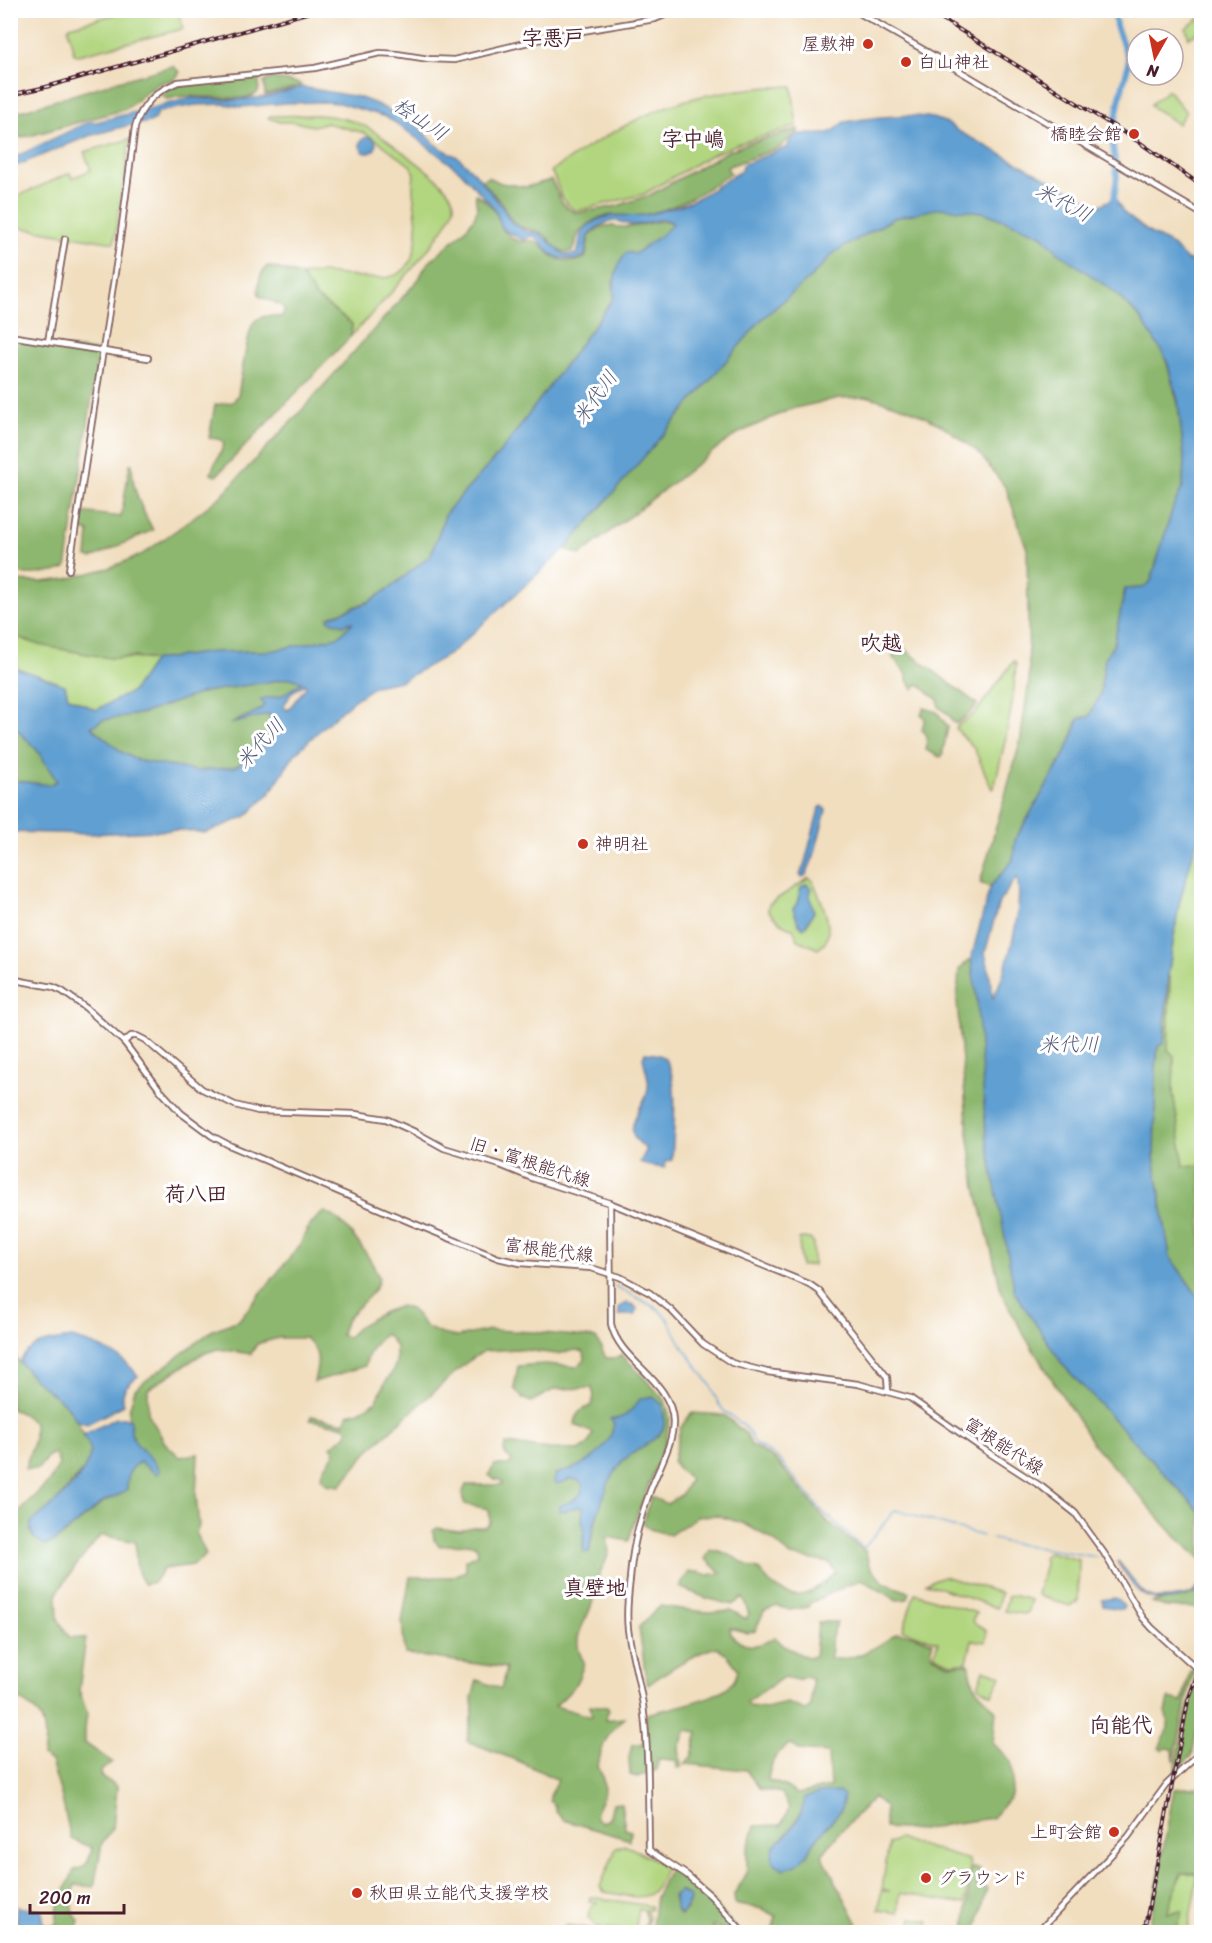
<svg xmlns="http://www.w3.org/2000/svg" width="1212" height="1943" viewBox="0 0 1212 1943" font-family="Sriracha,'Klee One',sans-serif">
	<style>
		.green { fill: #b2d680; stroke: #7e7a56; stroke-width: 1.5; fill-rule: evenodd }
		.forest { fill: #8db76e; stroke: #6c6b4c; stroke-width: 1.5; fill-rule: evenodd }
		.water { fill: #5e9fd1; stroke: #545f7e; stroke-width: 1.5; fill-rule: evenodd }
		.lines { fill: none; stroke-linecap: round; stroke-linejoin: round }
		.stream { stroke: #5e9fd1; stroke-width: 1.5 }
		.river { stroke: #5e9fd1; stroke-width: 6 }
		.secondary-casing { stroke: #84625f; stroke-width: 8 }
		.secondary { stroke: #fff; stroke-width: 4.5 }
		.rail-casing { stroke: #4a1f2b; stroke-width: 4 }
		.rail { stroke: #fff; stroke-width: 1.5; stroke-dasharray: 4.5; stroke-linecap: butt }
		.secondary-bridge-casing { stroke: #84625f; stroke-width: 8; stroke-linecap: butt }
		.secondary-bridge { stroke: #fff; stroke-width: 4.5 }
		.poi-dot { fill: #c8321e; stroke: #fff; stroke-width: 2 }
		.labels { text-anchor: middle; stroke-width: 6; stroke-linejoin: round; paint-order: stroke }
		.poi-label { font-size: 18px; fill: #4a1f2b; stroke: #fff; text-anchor: start }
		.street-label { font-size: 18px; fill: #4a1f2b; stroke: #fff }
		.water-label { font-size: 20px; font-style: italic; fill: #535976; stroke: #fff }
		.quarter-label { font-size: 21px; font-weight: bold; fill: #4a1f2b; stroke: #fff }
	</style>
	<rect width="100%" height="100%" fill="#fff"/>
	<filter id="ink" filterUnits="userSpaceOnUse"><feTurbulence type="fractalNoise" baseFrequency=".0167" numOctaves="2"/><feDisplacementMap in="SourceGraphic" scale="12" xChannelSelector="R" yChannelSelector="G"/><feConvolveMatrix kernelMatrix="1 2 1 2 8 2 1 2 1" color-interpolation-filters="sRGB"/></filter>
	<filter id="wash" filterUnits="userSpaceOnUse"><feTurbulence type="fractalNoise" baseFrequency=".008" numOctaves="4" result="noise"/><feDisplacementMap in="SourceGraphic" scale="24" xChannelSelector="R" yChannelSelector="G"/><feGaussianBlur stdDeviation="1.35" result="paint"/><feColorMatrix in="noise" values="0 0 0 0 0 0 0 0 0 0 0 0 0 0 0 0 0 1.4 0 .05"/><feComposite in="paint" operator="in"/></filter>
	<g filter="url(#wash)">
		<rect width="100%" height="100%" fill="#f1debf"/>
		<g class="green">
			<path d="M132 10 178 11 183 29 78 55 74 54 68 29 70 26Z"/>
			<path d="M1201 17V36L1200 37 1197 33 1189 38 1186 28Z"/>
			<path d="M792 86 797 126 737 144 711 155 644 194 577 211C555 197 562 190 551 171 583 150 615 129 651 113 695 93 744 88 792 86Z"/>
			<path d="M1168 90 1186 112 1178 124 1151 106V104Z"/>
			<path d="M318 115C359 117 377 132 408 156 420 165 453 188 454 204 456 226 370 316 351 336L352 324 316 297 301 275C307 274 313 273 319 273 367 274 417 300 417 226 416 214 414 202 413 190 412 181 416 175 412 167L378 141 365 133 326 123 313 126 294 122H280L268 118 270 116Z"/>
			<path d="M130 139 114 243 11 226V199L70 173 72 178 91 170 84 152Z"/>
			<path d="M11 635C42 645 75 653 107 657 123 659 139 658 154 660L132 692 96 710 68 697 65 685 11 666Z"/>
			<path d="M1014 661 1016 663C1014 706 1004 747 994 788L992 789 974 748 956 729 957 726 973 715 979 708Z"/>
			<path d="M1201 822V1165L1184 1167 1173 1092 1174 1056 1168 1050 1170 978 1168 977 1179 904Z"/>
			<path d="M809 878 813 881C819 897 835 925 825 943 825 943 819 949 818 949L798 940 793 929C782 925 775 920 768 910L769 904ZM811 889 810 898 814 912 806 926 799 925 793 909Z"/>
			<path d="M802 1238 810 1239 813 1243V1265L801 1266 799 1240Z"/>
			<path d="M1049 1552 1079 1560 1078 1602 1070 1606 1039 1596 1037 1594 1045 1564 1043 1557Z"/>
			<path d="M943 1576 1001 1593 997 1608 926 1583Z"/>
			<path d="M915 1593 976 1613 972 1621C983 1630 989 1624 986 1642L972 1640 967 1662 952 1664 934 1655 938 1642 903 1630Z"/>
			<path d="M1012 1595 1031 1600 1027 1613 1023 1614 1004 1611 1008 1596Z"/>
			<path d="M984 1670 993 1672 1001 1676 992 1695 978 1686Z"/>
			<path d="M899 1839 969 1860 970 1867 965 1904 900 1893 898 1913 879 1910 881 1891H890L882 1889 889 1843Z"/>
			<path d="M625 1845 666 1865C654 1907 639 1897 604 1892L600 1887 616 1848Z"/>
			<path d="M1181 1873H1198L1188 1932H1148L1149 1929 1158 1931 1177 1911 1167 1913Z"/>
			<path d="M590 1897 651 1906 650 1910H645L649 1916 647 1927 641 1932H634L596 1926 588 1918 590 1908 597 1902 589 1901ZM639 1909 644 1911 647 1920 643 1929 637 1931H635Z"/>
			<path d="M912 1918 929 1921 927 1932H910Z"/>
		</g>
		<g class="forest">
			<path d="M173 66 180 72 175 79 160 83 148 91 126 109 33 135 11 139V113L21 111 115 82Z"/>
			<path d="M252 77 259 81C259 85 260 91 256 94 246 102 199 96 185 96 179 96 173 98 167 99L162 96 168 89 180 85Z"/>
			<path d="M272 78 301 84V86L265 95 264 82Z"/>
			<path d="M798 129 799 130 779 148 729 166 727 168 730 173 725 177C697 196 671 211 637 216 625 217 614 212 601 217 594 220 584 226 579 233 573 241 579 253 566 252 557 252 551 241 545 235 538 229 527 231 519 226 510 221 508 214 503 205 497 196 488 190 482 180L488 177 501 183 526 187 551 180C560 195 557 204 577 213L617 206 650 195 728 151 749 143Z"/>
			<path d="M476 194C484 199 495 209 498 218 500 223 500 227 504 231 507 234 514 240 519 241 526 243 531 238 537 242 543 245 546 251 551 255 561 262 575 264 586 257L589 236C593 232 598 227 605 226 612 225 621 228 628 227 643 226 655 220 670 221L671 225 666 232 635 254 613 281 614 298 504 448 446 513 431 555 394 585 370 601 329 617 355 621 338 637 271 651 213 652 154 660 136 657 109 658 39 645 11 635V581L41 582 67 579 109 568 141 555 178 529 220 497 301 411 419 279C421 275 423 270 426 266 439 250 469 232 476 213 479 206 474 201 476 194Z"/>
			<path d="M940 207 983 212 1042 235 1058 252 1113 291 1142 320 1165 356 1178 404 1184 457 1183 486 1173 507 1151 581 1144 588 1125 589 1114 644 1105 658 1100 695 1089 717 1079 718 1066 752 1015 840 1013 860 990 887 980 883 1020 743 1029 681 1027 549 1006 488 978 452 943 426 909 409 870 397 839 398 791 409 739 433 720 446 580 555 565 549 762 319 811 277 835 252 894 218Z"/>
			<path d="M267 266C279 268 289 273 301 275L316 297 352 324 351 336 216 476 211 474C213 463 222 454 224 443L220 439 209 438 215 405 233 402 238 395C241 381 247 330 254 322 262 314 272 316 281 317L285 311 281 305 259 296C257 284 259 275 267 266Z"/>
			<path d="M10 339 99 352 66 568 54 572 35 574H11Z"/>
			<path d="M130 464H132C133 469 132 473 133 479 135 496 145 515 153 530L92 558 87 557 89 532 79 528 81 512 121 517Z"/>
			<path d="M885 634 977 704C973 713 964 718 957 723H954L949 715 939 707 938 700 918 684 913 689 907 680V674L893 658 892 650 883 637Z"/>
			<path d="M291 678 302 682 281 696 261 699 264 705 260 710 235 722 269 714 274 731 254 754 235 767 197 771 140 761 123 753 91 727 102 720 144 713 204 692Z"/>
			<path d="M924 708 937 712 948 727 942 756 940 757 926 750C927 741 930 736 922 730L925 718 921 714Z"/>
			<path d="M10 723 37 750 57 781 49 785 11 780Z"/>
			<path d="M971 959 977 999 1063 1365 1201 1513V1559L1177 1538 1093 1444 1024 1335 1002 1294 976 1188 968 1133 957 1001 959 969Z"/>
			<path d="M1168 977H1170L1168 1050 1174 1056 1173 1092 1184 1166H1182L1201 1165V1301L1170 1257 1154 1157 1156 1065 1158 1046 1164 1043Z"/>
			<path d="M324 1212C342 1215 373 1261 379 1278 375 1301 344 1309 341 1335L348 1337 359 1326 384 1312 401 1306 412 1310 426 1327 441 1334 457 1337 490 1330 533 1332 596 1338 606 1358H618L621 1354 665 1400 670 1418 666 1440 634 1523 629 1541 607 1537C612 1557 605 1560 598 1577 595 1585 596 1593 593 1600 587 1625 568 1635 584 1662 578 1685 572 1690 555 1706L592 1717 590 1705 607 1707 609 1710 605 1720 624 1718C607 1735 602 1742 598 1767 603 1774 605 1788 603 1796 600 1806 594 1808 596 1819L603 1822 609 1819 613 1803H621L625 1829 631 1831 630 1840 564 1820 555 1811V1806L550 1801V1796L558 1780 521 1762 467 1741 473 1709 472 1698 477 1680 501 1689 506 1668 405 1654 402 1621 410 1577H452L466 1571V1560L477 1554 478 1550 475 1545 465 1544 440 1546 434 1540 433 1531 437 1528 460 1531 472 1527H485L490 1523 489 1509 465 1504C461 1497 462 1492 466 1485H502V1481L494 1479 489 1475 494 1465H509L512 1460 506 1455 504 1450 506 1444 550 1449 581 1450 589 1443 593 1433 575 1425C577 1409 580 1412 592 1405L594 1396 592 1388 555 1389 531 1402 522 1398 514 1388 518 1366 545 1364 577 1367 585 1360 584 1352 576 1350 557 1354 517 1349 484 1351 467 1362 370 1449 340 1486 327 1484 321 1477 325 1467 335 1453 331 1446 347 1435 348 1429 344 1426 310 1420 311 1416 344 1423 348 1414 359 1411 377 1401 384 1384 392 1373 396 1363V1347L390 1338 385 1334C374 1344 368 1352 365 1366L314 1382C318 1362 322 1353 305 1338H278L257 1344 251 1354 218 1349 202 1354 148 1389V1413L165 1443 180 1457 198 1454 196 1496 199 1526 196 1532 206 1555 193 1565 163 1569 154 1582 144 1584C135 1570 135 1558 136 1542L101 1535 75 1567 57 1593 58 1619 69 1637 86 1638 79 1690 87 1713 85 1730V1743L112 1762 101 1771 102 1778 113 1783 117 1788 113 1828 102 1843 94 1887 75 1885C72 1900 69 1908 79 1921L76 1932H11V1916L20 1929 40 1930 49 1925H56L58 1906 74 1870C87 1869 90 1858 92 1848L71 1839 61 1794 51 1762 43 1756C48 1727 44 1711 16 1698L21 1679 11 1669V1520L51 1479 59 1464 55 1453 48 1456 38 1469H25L34 1439V1423L21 1413 11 1409 10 1351 33 1378 67 1406 74 1416 90 1446 91 1455 87 1466 30 1531 33 1537 45 1545 54 1542 105 1501 123 1493 127 1489V1479L132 1467 141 1462 156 1474 157 1466 137 1446 130 1430 129 1410 135 1389 213 1330 239 1320 300 1245C305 1231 312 1220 324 1212ZM642 1398 663 1429C653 1444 635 1449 623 1461 603 1480 594 1526 589 1552H583L584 1527 582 1521 583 1507 575 1506 565 1511 560 1506 572 1501 581 1494 583 1485 578 1480 570 1479 556 1474C583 1467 609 1454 614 1424L611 1420C626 1419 633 1409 642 1398Z"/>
			<path d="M691 1413 724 1415 746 1434 751 1445 776 1460 829 1523 866 1552 869 1566 884 1583 909 1592 908 1599 897 1600 861 1579 810 1603 808 1607 790 1610 777 1606 764 1611 755 1631 748 1633 730 1628V1634C745 1650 757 1648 775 1637L783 1645 807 1658 815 1656 818 1622H837L830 1643 832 1650 830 1658C853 1663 879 1646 897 1633L914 1635 933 1643 931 1649 933 1656 950 1665 968 1664 975 1687 996 1711 993 1743 1011 1762 1013 1778 1011 1796 992 1818 949 1824 922 1830 885 1828V1807L874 1797 839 1833 822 1855 862 1932H772L776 1916 763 1909 738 1905 735 1903 734 1895 747 1873V1851L755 1826 781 1825 789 1809 782 1793 760 1789 746 1770 685 1764 692 1756 698 1732 686 1730 679 1748 681 1767 677 1768 676 1760 658 1759 657 1770 637 1777 630 1775 629 1758 632 1744H643L647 1714C669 1708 718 1700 733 1682 736 1679 737 1673 738 1669L728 1656 717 1647C692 1654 669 1669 648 1685L645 1671 639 1627 660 1606C677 1608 717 1616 731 1610L746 1619 749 1614 743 1598 732 1605 706 1598 679 1587 689 1572H698L708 1575 721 1573 705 1559 710 1550C728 1551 734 1558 749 1566 752 1568 755 1568 758 1569 763 1572 766 1580 770 1583 798 1606 812 1593 836 1572L830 1563 791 1556 773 1540 745 1524 716 1515 697 1517 670 1535 650 1529 643 1523 651 1497 667 1504 681 1495 690 1479 680 1471 673 1462 680 1429ZM784 1677 797 1680 805 1677 812 1679 811 1706 805 1710 787 1703 766 1708 749 1706 747 1702ZM790 1744 799 1750 828 1753 830 1787 797 1794 785 1786 768 1780C771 1761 774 1755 790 1744ZM803 1809 841 1810 814 1842 808 1855 774 1846C787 1836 795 1824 803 1809Z"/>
			<path d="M1201 1586V1608L1165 1607 1152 1602C1171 1598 1188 1601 1201 1586Z"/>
			<path d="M1190 1671 1194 1672 1188 1691 1174 1761 1173 1749 1165 1748 1162 1750 1159 1748 1167 1733 1168 1726 1166 1713 1169 1698 1182 1701Z"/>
			<path d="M1198 1674 1201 1676V1710L1192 1756 1175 1771 1186 1716Z"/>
			<path d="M1201 1776V1883H1197V1873H1181L1167 1913 1183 1911 1176 1930 1170 1932 1149 1929 1174 1789 1199 1787Z"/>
			<path d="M971 1868 980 1869 977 1886 987 1888 976 1932H965Z"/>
			<path d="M670 1869H674L706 1895 740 1932H731L714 1926 712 1927 715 1930 725 1932H651L656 1897ZM680 1891C695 1896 689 1906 681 1916L677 1912 673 1897Z"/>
			<path d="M566 1925 609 1932H561L563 1926Z"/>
		</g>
		<g class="water">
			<path d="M302 87 358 97 374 103 395 113 405 121 416 125 437 146 458 157 474 172 501 205 511 222 527 232H538L542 235 561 252 566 255 577 254C583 239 574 235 592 223 610 210 630 219 650 214 664 210 680 207 693 200 710 192 725 180 741 171L742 165 788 147 789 142 798 134C817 134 830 138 844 122 876 118 933 106 958 131L1099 206 1110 200H1116L1124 213 1150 233 1172 245 1188 261 1191 260 1202 276V822L1179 904 1168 975 1164 1043 1158 1046 1156 1065 1154 1157 1170 1257 1201 1301V1513L1063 1365 1015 1293 986 1136 977 999 971 959 990 887 1013 860 1015 840 1066 752 1080 718 1089 717 1100 695 1105 658 1114 644 1125 589 1143 588 1151 581 1173 507 1183 486 1184 457 1178 401 1166 358 1140 317 1113 291 1058 252 1042 235 983 212 940 208 894 218 835 252 811 277 762 319 567 547 517 593 450 654 401 681 375 686 353 701 324 726 295 754 269 794 245 817 205 833 179 830 91 834 11 832V780L49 785 57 781 37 750 11 723V666L65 685 68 697 96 710 132 692 154 660 213 652 271 651 338 637 353 622 343 625 328 620 329 617 369 602 394 585 431 555 446 513 504 448 614 298C613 281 615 266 627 252L635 254 665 232 673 223C661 215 649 224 636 225 629 226 624 222 618 221 606 220 596 228 588 235L585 256 575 260 560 258 551 254 536 237 531 236 524 240 511 234 503 229 494 208 460 171 399 125 386 117 373 113 339 103 325 102 286 103 241 107 225 104 195 105 162 111 158 112 155 119 150 122 126 126 89 136 11 168V159L88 122H96L191 98 233 100 266 97ZM291 678 302 682 281 696 260 699 264 705 260 710 231 724 269 714 274 731 254 754 235 767 197 771 140 761 123 753 91 727 102 720 144 713 204 692ZM305 684 306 687 288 710 283 707 292 692ZM1017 877C1024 907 1007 971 993 998L989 970 985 953 999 902Z"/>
			<circle cx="368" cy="145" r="8"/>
			<path d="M822 806 826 810 814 856 806 875 802 877 800 875 805 862 819 809Z"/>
			<path d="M807 884 811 889 810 898 814 912 804 928 799 925 793 909 797 903 801 887Z"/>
			<path d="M645 1053C652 1053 662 1054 666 1060 680 1081 673 1135 672 1160L665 1162V1168L650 1166 640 1162 646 1151C644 1144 637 1143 634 1137 627 1121 646 1104 648 1088 650 1078 644 1067 643 1057Z"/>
			<path d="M627 1303 634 1305 637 1309 635 1315H619V1307Z"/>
			<path d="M72 1338C97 1345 123 1354 138 1376 127 1385 120 1390 124 1405L87 1424 77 1421 67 1406 33 1378 20 1362C30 1341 50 1341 72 1338Z"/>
			<path d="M653 1397 662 1404 665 1421 663 1429 658 1436 622 1461 609 1482 593 1526 589 1552H583L584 1527 582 1521 583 1507C574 1506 568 1511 559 1511L560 1506 572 1501 581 1494 583 1485 578 1480 570 1479 558 1484 554 1482 556 1474C583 1467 609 1454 614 1424L610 1419C626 1420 632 1409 641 1398Z"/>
			<path d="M116 1418H125L131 1421C127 1448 152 1451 160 1472L157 1474 140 1462C128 1469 128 1475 127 1489L123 1493 104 1501 54 1542 45 1545C34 1538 29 1537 31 1522 49 1509 90 1475 90 1452 90 1445 87 1441 83 1435Z"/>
			<path d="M1118 1561C1149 1598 1140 1603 1191 1595L1201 1583V1587C1194 1596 1188 1597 1177 1599 1140 1604 1136 1589 1117 1562Z"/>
			<path d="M1115 1598 1120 1601 1124 1607 1122 1609 1103 1606 1102 1600Z"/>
			<path d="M839 1792 844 1796 841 1810 814 1842 808 1854 796 1865 784 1869 775 1864 772 1857 774 1846C790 1834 802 1818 805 1798L818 1793Z"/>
			<path d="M680 1892 689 1896 690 1900 681 1915C676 1912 673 1901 675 1895Z"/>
			<path d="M17 1907 42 1911 44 1925 39 1928H20L16 1917Z"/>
		</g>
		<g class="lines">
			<g class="stream">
				<path d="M615 1286 658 1309 667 1318 683 1347 711 1386 718 1403 724 1411 743 1425 750 1434 755 1444 777 1457 823 1512 864 1548 895 1510 982 1536"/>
				<path d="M992 1538 1004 1542 1097 1557"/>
			</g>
			<path class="river" d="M1113 206 1117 176 1112 139 1120 97 1128 66V58L1116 26 1114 10"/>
		</g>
	</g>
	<g filter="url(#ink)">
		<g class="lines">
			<defs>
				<g id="secondary">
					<path d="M854 10 936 57 1202 214"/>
					<path d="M10 336 148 358"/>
					<path d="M48 342 65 239"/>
					<path d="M69 570 120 240 135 127C142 104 156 91 178 82L315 68 380 53 397 54 429 59 454 60 558 35 655 19 677 10"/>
					<path d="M10 979 53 987 62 991 86 1008 124 1042 160 1090 181 1113 212 1136 229 1145 410 1222 498 1258 520 1263 591 1268 620 1277 650 1293 671 1310 703 1344 732 1363 767 1372 858 1384 910 1398 983 1449 1042 1487 1075 1513 1104 1553 1143 1618 1152 1628 1194 1666"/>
					<path d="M124 1042 131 1036H137L145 1040 202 1089 235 1105 258 1111 355 1114 386 1119 415 1132 444 1148 500 1165 532 1178 610 1203 809 1284 819 1291 887 1377 888 1391"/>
					<path d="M610 1203 611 1324C620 1363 672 1379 673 1422 673 1445 658 1469 650 1491 639 1520 632 1548 630 1579 628 1595 626 1613 628 1629 631 1654 639 1679 643 1705 649 1753 648 1802 649 1850L687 1875 711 1896 743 1932"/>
					<path d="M1038 1932 1128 1837 1166 1785 1202 1751"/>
				</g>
			</defs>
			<use href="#secondary" class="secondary-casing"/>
			<use href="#secondary" class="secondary"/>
			<defs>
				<g id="rail">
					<path d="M928 10 1139 142 1202 186"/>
					<path d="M10 95 46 87 317 10"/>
					<path d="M1144 1932 1188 1701 1202 1661"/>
				</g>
			</defs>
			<use href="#rail" class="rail-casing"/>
			<use href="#rail" class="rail"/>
			<defs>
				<path id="secondary-bridge" d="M1194 1666 1202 1671"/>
			</defs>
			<use href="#secondary-bridge" class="secondary-bridge-casing"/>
			<use href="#secondary-bridge" class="secondary-bridge"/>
		</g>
	</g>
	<g class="poi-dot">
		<circle cx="868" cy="44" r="6"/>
		<circle cx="906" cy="62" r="6"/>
		<circle cx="1134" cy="134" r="6"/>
		<circle cx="583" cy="844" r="6"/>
		<circle cx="1114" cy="1832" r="6"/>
		<circle cx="926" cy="1878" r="6"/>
		<circle cx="357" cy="1893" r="6"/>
	</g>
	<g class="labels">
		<g class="poi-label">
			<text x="856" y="50" text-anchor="end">屋敷神</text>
			<text x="918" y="68">白山神社</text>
			<text x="1122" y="140" text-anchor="end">橋睦会館</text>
			<text x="595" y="850">神明社</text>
			<text x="1102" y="1838" text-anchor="end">上町会館</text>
			<text x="938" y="1884">グラウンド</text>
			<text x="369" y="1899">秋田県立能代支援学校</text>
		</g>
		<g class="street-label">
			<text transform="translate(530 1162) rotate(18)" y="6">旧・富根能代線</text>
			<text transform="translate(549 1250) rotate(7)" y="6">富根能代線</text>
			<text transform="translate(1004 1446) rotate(33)" y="6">富根能代線</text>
		</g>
		<g class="water-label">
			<text transform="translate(421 119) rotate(34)" y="7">桧山川</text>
			<text transform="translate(1064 202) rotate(28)" y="7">米代川</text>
			<text transform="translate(595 397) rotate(-54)" y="7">米代川</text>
			<text transform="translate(260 743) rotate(-47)" y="7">米代川</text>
			<text x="1069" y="1051">米代川</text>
		</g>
		<g class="quarter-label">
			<text x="553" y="45">字悪戸</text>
			<text x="693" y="146">字中嶋</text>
			<text x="881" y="650">吹越</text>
			<text x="196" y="1201">荷八田</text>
			<text x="595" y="1595">真壁地</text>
			<text x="1121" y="1732">向能代</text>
		</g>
	</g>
	<rect width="1212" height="1943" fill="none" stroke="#fff" stroke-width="36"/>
	<g transform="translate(1155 57) rotate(189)"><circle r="28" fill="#ffffff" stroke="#b7a5aa" stroke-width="1.5"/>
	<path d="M0-4.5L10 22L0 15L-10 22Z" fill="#c8321e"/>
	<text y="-9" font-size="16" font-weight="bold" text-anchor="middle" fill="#4a1f2b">N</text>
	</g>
	<path d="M30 1904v9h94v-9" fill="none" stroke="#4a1f2b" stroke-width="3"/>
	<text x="39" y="1904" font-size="18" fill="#4a1f2b" stroke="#ffffff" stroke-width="4.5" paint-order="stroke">200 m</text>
</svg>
